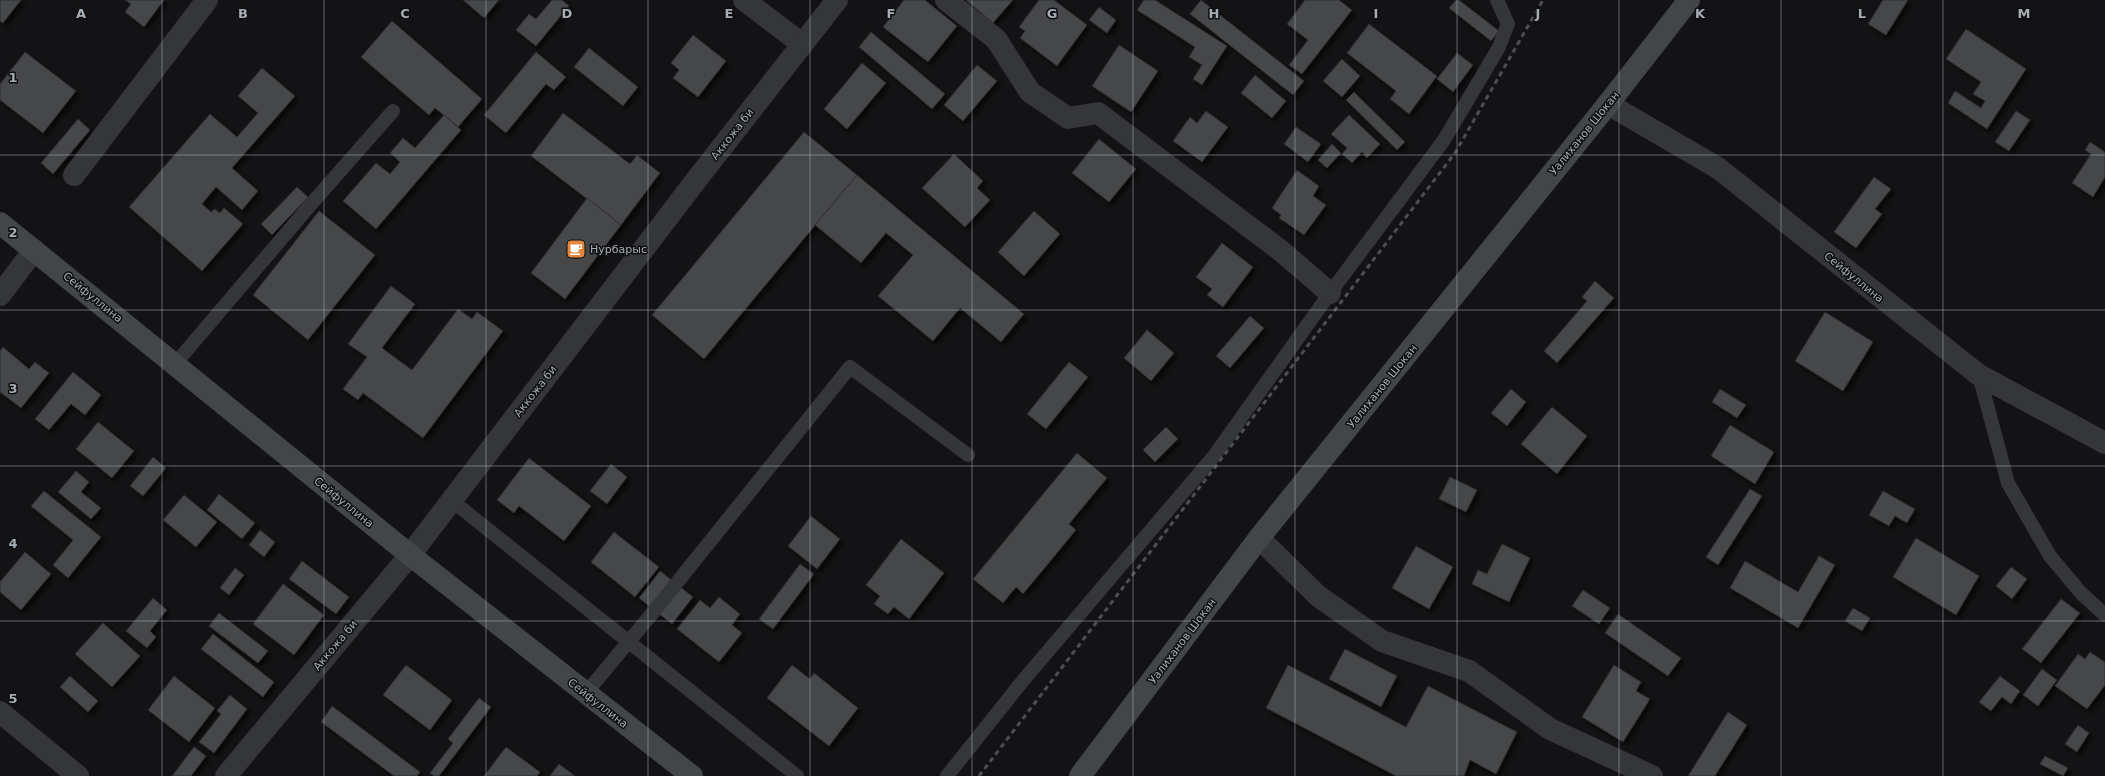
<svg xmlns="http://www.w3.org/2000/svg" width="2105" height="776" viewBox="0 0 2105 776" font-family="'DejaVu Sans',sans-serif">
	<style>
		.building { fill: #45474a; stroke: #2d2e30; filter: url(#shadow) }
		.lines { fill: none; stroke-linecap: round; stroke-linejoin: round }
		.lane { stroke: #353639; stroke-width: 14 }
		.street { stroke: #353639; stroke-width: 22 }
		.secondary { stroke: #434649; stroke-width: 22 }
		.rail { stroke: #4c4f52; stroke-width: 3; stroke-dasharray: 5 4; stroke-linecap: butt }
		.grid { fill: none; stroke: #a6adb4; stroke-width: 1; stroke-opacity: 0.55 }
		.labels { text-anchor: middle; stroke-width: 3; stroke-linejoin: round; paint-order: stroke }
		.street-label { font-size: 11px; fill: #a6adb4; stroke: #0e0e10 }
		.poi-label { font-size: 11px; fill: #a6adb4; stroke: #0e0e10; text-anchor: start }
		.grid-label { font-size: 13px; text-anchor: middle; font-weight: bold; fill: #a6adb4; stroke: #0e0e10; stroke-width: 3; stroke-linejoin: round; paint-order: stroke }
	</style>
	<defs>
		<filter id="shadow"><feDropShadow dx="3.5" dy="3.5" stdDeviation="2" flood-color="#0009"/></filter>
	</defs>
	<rect width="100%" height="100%" fill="#131315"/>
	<g class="building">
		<path d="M0 0H21L3 23 0 21Z"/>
		<path d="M125 0H164L144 27 125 12 131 4Z"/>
		<path d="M463 0H499L484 18Z"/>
		<path d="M552 0H562L569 6 536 46 516 30 529 14 536 19Z"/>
		<path d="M904 0H925L957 26 928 62 883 27Z"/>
		<path d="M966 0H1013L993 23Z"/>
		<path d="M1039 0H1054L1087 25 1057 66 1020 38 1025 31 1019 27Z"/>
		<path d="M1144 0H1155L1227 46 1202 85 1193 79 1202 65 1189 57 1195 47 1137 10Z"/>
		<path d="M1201 0 1304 81 1293 95 1190 14Z"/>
		<path d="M1305 0H1339L1352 10 1302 74 1289 65 1308 40 1287 24Z"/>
		<path d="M1456 0H1459L1499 31 1491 41 1449 8Z"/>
		<path d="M1883 0H1908L1886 35 1868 24Z"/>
		<path d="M1099 7 1116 20 1107 33 1089 20Z"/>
		<path d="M392 21 482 99 458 127 435 108 429 115 361 57Z"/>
		<path d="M1369 24 1437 76 1409 114 1390 99 1396 91 1347 53Z"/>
		<path d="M1966 29 2026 69 1987 129 1948 103 1955 91 1981 108 1985 101 1973 94 1981 82 1946 59Z"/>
		<path d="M871 32 945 94 932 109 859 47Z"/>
		<path d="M693 35 726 61 698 97 673 78 679 70 671 63Z"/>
		<path d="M1119 45 1158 71 1131 112 1092 86Z"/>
		<path d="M589 48 638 87 623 106 574 67Z"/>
		<path d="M25 52 76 91 43 133 0 100V84Z"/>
		<path d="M536 52 566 77 554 90 546 84 506 133 484 115Z"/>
		<path d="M1457 53 1473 65 1453 92 1437 79Z"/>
		<path d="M1342 59 1360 76 1342 97 1323 81Z"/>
		<path d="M862 63 886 83 847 129 824 109Z"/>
		<path d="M977 65 997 81 963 121 944 105Z"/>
		<path d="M262 68 295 96 232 168 258 191 242 210 216 187 202 204 211 212 215 209 220 213 224 208 243 224 202 271 129 207 210 114 237 137 258 113 238 96Z"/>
		<path d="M1255 75 1286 101 1272 118 1241 93Z"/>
		<path d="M1354 92 1405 142 1397 150 1346 100Z"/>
		<path d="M1206 111 1228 127 1202 162 1173 141 1190 117 1197 123Z"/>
		<path d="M2016 111 2030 120 2009 151 1995 142Z"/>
		<path d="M563 113 630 164 637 155 660 173 621 225 531 156Z"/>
		<path d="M444 115 461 130 376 229 343 201 376 163 390 174 400 162 390 153 403 138 415 148Z"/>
		<path d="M1349 115 1380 144 1367 158 1362 152 1352 163 1342 154 1347 148 1331 134Z"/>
		<path d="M78 119 90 130 53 174 41 163Z"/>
		<path d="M1296 127 1321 144 1308 162 1284 144Z"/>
		<path d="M804 132 857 175 704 359 652 315Z"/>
		<path d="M1099 139 1136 169 1109 202 1072 173Z"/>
		<path d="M2090 142 2105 152V177L2093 197 2072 183 2091 154 2085 150Z"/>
		<path d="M1332 144 1341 153 1327 168 1318 160Z"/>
		<path d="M954 154 983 181 977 188 990 200 965 227 922 188Z"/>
		<path d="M1297 170 1319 186 1313 196 1326 205 1304 235 1279 218 1281 215 1272 208Z"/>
		<path d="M857 175 1024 314 1001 342 960 308 933 341 878 296 913 255 886 233 861 263 815 225Z"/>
		<path d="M1874 177 1891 189 1875 209 1882 214 1856 248 1834 232Z"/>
		<path d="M297 187 308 197 272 235 261 224Z"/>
		<path d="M587 198 621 225 565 299 531 273Z"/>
		<path d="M319 211 375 255 308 340 253 295Z"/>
		<path d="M1034 211 1060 234 1024 276 998 252Z"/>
		<path d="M1222 243 1253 267 1223 307 1207 295 1212 289 1196 277Z"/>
		<path d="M1595 281 1614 298 1557 363 1544 351 1587 301 1582 297Z"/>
		<path d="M391 286 415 304 382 348 412 370 458 309 472 319 477 312 503 331 423 438 363 393 358 400 343 389 367 357 348 344Z"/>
		<path d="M1825 312 1873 342 1843 391 1795 361Z"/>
		<path d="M1250 316 1264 328 1230 368 1216 356Z"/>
		<path d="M1147 330 1174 353 1151 381 1124 358Z"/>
		<path d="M3 347 29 369 35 362 49 373 21 408 0 392V351Z"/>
		<path d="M1069 362 1088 377 1046 429 1027 414Z"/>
		<path d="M73 372 101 395 85 415 71 404 49 430 35 419Z"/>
		<path d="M1511 389 1526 402 1507 426 1491 413Z"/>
		<path d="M1720 389 1746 405 1737 418 1712 402Z"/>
		<path d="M1552 407 1587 436 1557 474 1521 444Z"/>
		<path d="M98 422 134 451 112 478 76 449Z"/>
		<path d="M1730 425 1774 452 1755 484 1711 456Z"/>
		<path d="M1166 427 1178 439 1155 462 1143 450Z"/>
		<path d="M1077 453 1107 478 1069 524 1076 530 1023 594 1016 587 1003 603 973 579Z"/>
		<path d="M153 457 166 468 143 496 130 486Z"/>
		<path d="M529 458 591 506 564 541 519 506 514 513 497 500Z"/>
		<path d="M611 464 627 477 607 504 590 491Z"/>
		<path d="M76 471 89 482 81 492 101 508 91 519 58 492Z"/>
		<path d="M1450 477 1477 490 1466 512 1439 499Z"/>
		<path d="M1750 489 1762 496 1718 565 1706 557Z"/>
		<path d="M44 491 101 537 68 578 53 565 73 540 31 506Z"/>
		<path d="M1883 491 1915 509 1907 523 1895 516 1889 526 1869 515Z"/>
		<path d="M219 494 255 523 242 539 207 510Z"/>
		<path d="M184 495 217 522 196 547 163 520Z"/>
		<path d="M811 516 840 539 817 569 788 546Z"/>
		<path d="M260 530 275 542 264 557 249 545Z"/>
		<path d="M614 532 659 567 635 597 591 562Z"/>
		<path d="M1916 538 1979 576 1956 615 1893 577Z"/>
		<path d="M901 539 944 573 909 619 894 607 888 614 874 604 880 596 866 585Z"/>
		<path d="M1502 544 1530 558 1509 602 1472 584 1478 570 1487 574Z"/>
		<path d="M1416 546 1453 567 1429 609 1392 588Z"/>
		<path d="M25 552 51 574 21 610 0 592V582Z"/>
		<path d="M1819 556 1835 565 1798 628 1730 588 1745 561 1798 592Z"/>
		<path d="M302 561 349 597 336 614 289 579Z"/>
		<path d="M800 564 814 574 773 629 759 619Z"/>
		<path d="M2011 567 2027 579 2012 599 1996 586Z"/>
		<path d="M235 568 244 575 229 595 220 588Z"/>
		<path d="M660 571 693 597 672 624 639 598Z"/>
		<path d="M283 584 324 615 294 655 253 624Z"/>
		<path d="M1583 590 1610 608 1599 624 1572 606Z"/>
		<path d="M719 597 740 614 732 625 742 633 719 662 677 629 700 600 710 608Z"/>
		<path d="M153 598 167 610 150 631 156 637 147 648 126 631Z"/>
		<path d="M2061 599 2080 613 2041 663 2022 649Z"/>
		<path d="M1853 608 1870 618 1862 631 1845 621Z"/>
		<path d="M219 613 268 651 258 663 209 626Z"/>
		<path d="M1618 614 1681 658 1668 676 1605 633Z"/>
		<path d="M103 623 140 656 112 687 75 654Z"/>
		<path d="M213 634 274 682 263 697 201 649Z"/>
		<path d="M1345 649 1397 676 1381 707 1329 679Z"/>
		<path d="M2090 652 2105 662V685L2087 709 2055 686 2078 654 2085 659Z"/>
		<path d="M406 665 452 700 430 730 383 695Z"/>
		<path d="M792 665 810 679 814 673 858 708 829 746 767 698Z"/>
		<path d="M1288 665 1406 727 1428 686 1517 732 1496 774 1470 760 1464 776H1396L1266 708Z"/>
		<path d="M1614 665 1641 682 1636 691 1650 699 1623 742 1582 717Z"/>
		<path d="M2042 669 2057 680 2038 706 2023 695Z"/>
		<path d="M70 676 98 701 88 712 60 687Z"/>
		<path d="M174 676 215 708 189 742 148 710Z"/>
		<path d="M2000 676 2020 691 2011 704 2002 697 1991 711 1979 702Z"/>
		<path d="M230 695 247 709 214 753 199 742 221 714 217 711Z"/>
		<path d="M479 698 491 707 439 776H434L430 773 453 743 448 739Z"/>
		<path d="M332 706 420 772 417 776H394L321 722Z"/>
		<path d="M1728 712 1747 725 1715 776H1688Z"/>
		<path d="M2078 725 2089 733 2077 752 2065 744Z"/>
		<path d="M194 747 206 756 191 776H172Z"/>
		<path d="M506 747 540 772 537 776H484Z"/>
		<path d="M2045 756 2068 768 2063 776 2040 764Z"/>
		<path d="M559 764 575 776H550Z"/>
	</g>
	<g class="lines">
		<g class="lane">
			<path d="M175 364 312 203 393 111"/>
			<path d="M1979 375 2008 483 2050 556 2081 593 2105 615"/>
			<path d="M451 500 797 776"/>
			<path d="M586 693 655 610 850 367 968 455"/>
			<path d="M947 776 1021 683 1214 456 1330 293 1444 140 1498 49 1508 24 1497 0"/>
		</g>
		<g class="street">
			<path d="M744 0 802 44"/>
			<path d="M946 0 996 39 1030 92 1068 118 1098 113 1280 250 1330 293"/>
			<path d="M1608 104 1718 168 1979 375 2105 443"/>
			<path d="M74 175 207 0"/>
			<path d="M0 295 34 250"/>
			<path d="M1259 538 1318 596 1382 641 1469 671 1550 729 1652 776"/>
			<path d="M0 712 78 776"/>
			<path d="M226 776 410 555 697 179 837 0"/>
		</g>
		<g class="secondary">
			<path d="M0 223 410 555 692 776"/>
			<path d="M1080 776 1259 538 1608 104 1689 0"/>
		</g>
		<path class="rail" d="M979 776 1455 153 1543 0"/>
	</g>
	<path class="grid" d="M162 0V776M324 0V776M486 0V776M648 0V776M810 0V776M972 0V776M1133 0V776M1295 0V776M1457 0V776M1619 0V776M1781 0V776M1943 0V776M0 155H2105M0 310H2105M0 466H2105M0 621H2105"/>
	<defs>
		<symbol id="cafe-square" viewBox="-11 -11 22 22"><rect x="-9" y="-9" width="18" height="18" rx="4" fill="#e1883e" stroke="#0e0e10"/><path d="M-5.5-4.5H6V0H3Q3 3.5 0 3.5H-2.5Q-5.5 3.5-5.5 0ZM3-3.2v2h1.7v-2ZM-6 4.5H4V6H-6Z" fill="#fff"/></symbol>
	</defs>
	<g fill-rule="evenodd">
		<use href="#cafe-square" x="565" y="238" width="22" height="22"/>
	</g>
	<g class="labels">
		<g class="street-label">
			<text transform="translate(1584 133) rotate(-51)" y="4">Уалиханов Шокан</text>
			<text transform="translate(732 134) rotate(-52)" y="4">Аккожа би</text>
			<text transform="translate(1854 277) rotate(39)" y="4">Сейфуллина</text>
			<text transform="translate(93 297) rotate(39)" y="4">Сейфуллина</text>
			<text transform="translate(1382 386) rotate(-51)" y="4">Уалиханов Шокан</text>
			<text transform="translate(535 391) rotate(-52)" y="4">Аккожа би</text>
			<text transform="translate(344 502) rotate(39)" y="4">Сейфуллина</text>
			<text transform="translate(1182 641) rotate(-53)" y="4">Уалиханов Шокан</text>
			<text transform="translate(335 645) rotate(-50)" y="4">Аккожа би</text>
			<text transform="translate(598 703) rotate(38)" y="4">Сейфуллина</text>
		</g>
		<g class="poi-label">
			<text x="590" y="253">Нурбарыс</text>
		</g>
	</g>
	<g class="grid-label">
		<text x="81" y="18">A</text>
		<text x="243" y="18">B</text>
		<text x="405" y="18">C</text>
		<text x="567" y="18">D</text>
		<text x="729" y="18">E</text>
		<text x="891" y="18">F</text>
		<text x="1052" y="18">G</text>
		<text x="1214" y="18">H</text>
		<text x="1376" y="18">I</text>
		<text x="1538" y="18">J</text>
		<text x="1700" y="18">K</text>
		<text x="1862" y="18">L</text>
		<text x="2024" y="18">M</text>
		<text x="13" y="82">1</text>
		<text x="13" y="237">2</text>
		<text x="13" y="393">3</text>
		<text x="13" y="548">4</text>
		<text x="13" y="703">5</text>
	</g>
</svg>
